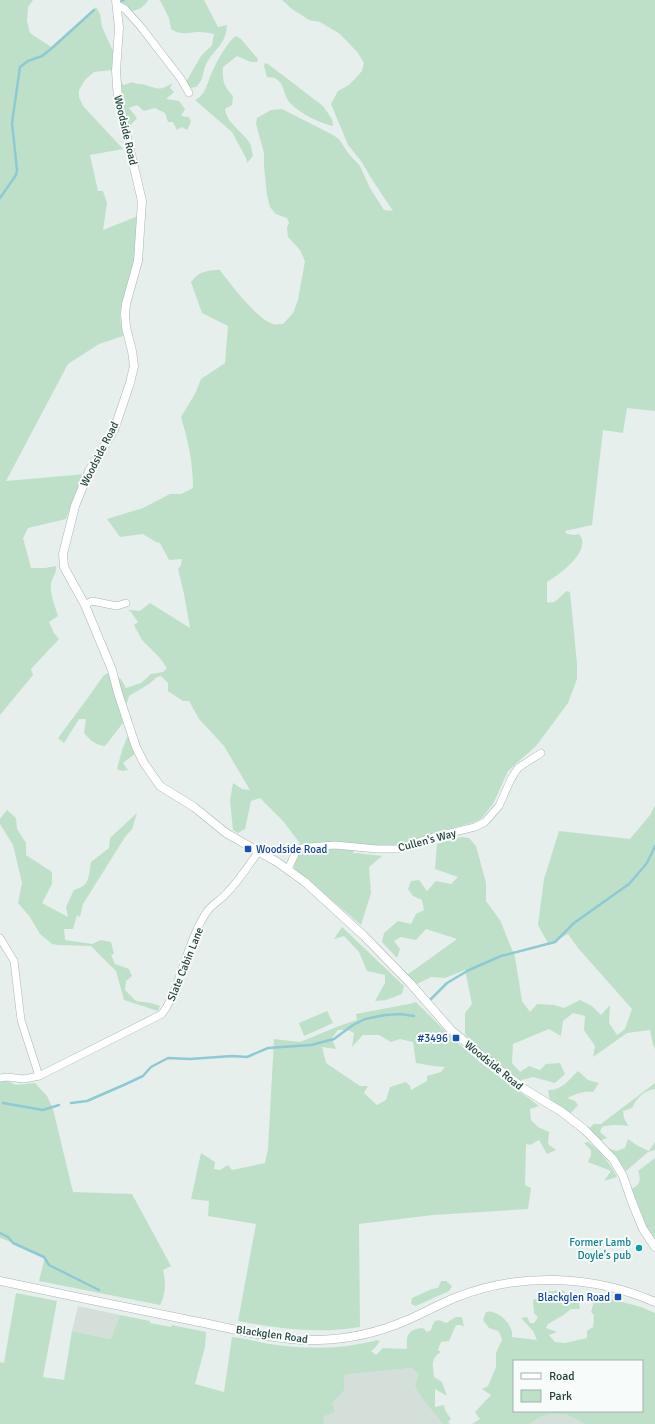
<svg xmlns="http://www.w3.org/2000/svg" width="655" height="1424" viewBox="0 0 655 1424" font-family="Signika,sans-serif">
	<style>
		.built { fill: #d4dfda }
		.green { fill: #bfe0c8; fill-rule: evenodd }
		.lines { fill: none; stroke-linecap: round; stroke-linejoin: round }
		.stream { stroke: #8ec9d4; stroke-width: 2.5 }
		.minor-casing { stroke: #a8b8b2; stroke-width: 8 }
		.tertiary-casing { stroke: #a8b8b2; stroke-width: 9 }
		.minor { stroke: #fff; stroke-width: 7 }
		.tertiary { stroke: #fff; stroke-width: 8 }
		.transit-dot { fill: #1a4fb4; stroke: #f7fbf9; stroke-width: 1.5 }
		.culture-dot { fill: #0f9aa8; stroke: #f7fbf9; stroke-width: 1.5 }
		.labels { text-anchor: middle; stroke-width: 4; stroke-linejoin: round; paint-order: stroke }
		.street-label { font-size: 11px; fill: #24423a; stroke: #f7fbf9 }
		.transit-label { font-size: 11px; fill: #164399; stroke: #f7fbf9; text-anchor: end }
		.culture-label { font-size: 11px; fill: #0d838f; stroke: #f7fbf9; text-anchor: end }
	</style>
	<rect width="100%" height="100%" fill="#e6efeb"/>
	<g class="built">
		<path d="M78 1306 120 1315 112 1339 72 1331Z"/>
		<path d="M413 1368 419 1374 416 1385 444 1424H258L337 1374Z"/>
		<path d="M553 1414 567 1415 585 1424H529L540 1417Z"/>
	</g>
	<g class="green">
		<path d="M0 0H33L28 7 27 21 30 33 51 47 96 7 100 14 102 27 112 49H113L112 70 94 72 85 80 79 90V97L83 106 123 149 90 155 98 191H103L107 203 103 230 138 216 136 253 121 308 120 316 123 336 99 344 68 364 6 481 86 474 75 494 66 519 28 528 23 538 31 568H45L56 566C57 574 52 577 51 584 50 595 55 606 58 616L49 622 54 633 59 639 31 669 33 675 0 715Z"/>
		<path d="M120 0H148C144 7 138 11 130 11Z"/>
		<path d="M159 0H204L218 27 227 25C226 47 211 50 205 67 201 78 205 77 196 87L189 88 186 82 201 56 212 45 214 34C209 33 205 32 200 32 190 31 182 37 171 29L169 18 161 2Z"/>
		<path d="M282 0H655V411L627 408 623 433 603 430 592 525 565 531 567 534 574 535 579 534C593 550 560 574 547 582V602C557 605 560 595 567 591L570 592 577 664V679L568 703 536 746 508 771 493 804 481 819 475 822 438 832 400 845 382 848 302 846 283 821 260 798 251 801 245 829 238 833 233 830 230 800 233 783 242 789 250 790 224 746 199 719 189 701H183L168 691V683L161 676 157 677 149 684 129 696 127 703 123 699 118 678 121 679 126 688 141 683 151 674 163 672 167 668 159 657 142 640 134 625 138 622 131 612 128 610 140 611 150 603 190 628 184 594 178 569 181 565 182 559 169 560 160 543 156 542 143 534 120 537 107 519 143 508 170 494H181L193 488C193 463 188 440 181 417L196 392 201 379 225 363 228 326 202 313 191 282C199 271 208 270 220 270 230 284 258 320 273 324 276 325 280 324 283 324L293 313 298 300 305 261 300 250 288 237 287 228 289 223 287 218 276 214 270 207 267 195 264 167V153L256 124 257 118 271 110 282 109 333 135 339 139 348 153 360 166 370 188 384 210 393 211 373 181 361 161 348 145 331 104 338 91 349 85 362 71 364 63 358 53 340 34 320 22 309 20 292 9Z"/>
		<path d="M236 36 241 39 258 59 257 62H251L237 56 223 67C222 82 224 86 233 96L232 105 225 109C227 125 246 133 251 146 252 149 252 153 253 156L247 163 246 158 232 132 195 100C205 95 206 87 210 77 215 65 226 43 236 36Z"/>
		<path d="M265 63 268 64 323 106 332 119 333 125 332 126C318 122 303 115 292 105 281 96 287 77 267 77L264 66Z"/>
		<path d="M120 78 122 84 124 85 132 82C137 85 140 83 145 85 160 89 159 91 173 83L170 88 174 92 166 99 179 101 185 109 181 116 189 117 191 122 187 130 182 127 177 130 173 122H168L165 113 155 108 144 111 137 105 129 108 137 118 128 128 122 103Z"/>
		<path d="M109 673 123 723 105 746C95 745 90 740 84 733L86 719H79L64 743 58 738 87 699 104 675Z"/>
		<path d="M128 735 136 753 123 763 128 770 122 771 117 769 122 750Z"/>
		<path d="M655 805V1049L653 1045 650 1030 627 1033 593 1057 595 1046 584 1030 585 1016 573 1013 563 1021 561 1036 549 1029 513 1044 512 1063 520 1072 529 1066 540 1070 546 1064 560 1063 565 1074 555 1083 533 1077 518 1081 502 1070 465 1034V1013L472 1004 465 970 445 978 431 977 415 985 407 975 457 939 426 929 416 940 401 937 394 941 400 949 397 958 382 942 384 933 398 921 411 924 416 914 424 910 422 900 413 896 408 889 411 881 419 880 427 891 436 881 451 884 458 877 435 869 437 844 461 837 469 838 476 846 486 883V901L500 920 515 957 522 1001 530 1012 537 1004 554 1005 564 1008 580 1000 592 1006 601 1015 610 1005 609 1023 617 1035 625 1029 632 1009 578 948 568 934 549 945 538 925 544 879 559 831 630 839 650 815Z"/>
		<path d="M7 810 16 818 17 829 26 843V855L52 872V884L42 903 68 917 66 907 74 890C91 885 88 877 91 862L109 848 110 838 137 813 132 829 125 837 83 904 80 917 77 915 73 929H64L65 940 92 944 101 940 111 942 114 954 111 955 115 964 129 969 132 976 126 981 125 990 136 1001 151 1003 160 1006 158 1011 124 1000 116 971 91 946 58 945 52 944 40 934 30 917 18 903 22 883 13 845 0 824V819Z"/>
		<path d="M313 848H348L354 851 353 854 356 853 382 856 369 867 371 893 361 925 294 868C295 854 300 851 313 848Z"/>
		<path d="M342 927 404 986 402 994 386 1000 375 1001 385 983V975L367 971 359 952 344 936 334 939Z"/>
		<path d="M416 1002 452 1038 481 1063 539 1106 530 1109 531 1120 538 1127 549 1132 548 1144 556 1150 547 1154 539 1140 530 1145 526 1144 525 1185 531 1188 528 1209 433 1215 359 1224 360 1327C317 1334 281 1329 238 1321L256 1224 208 1216 209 1201 191 1199 201 1153 215 1162 214 1169 220 1170 228 1165 232 1170 265 1163 268 1149 274 1039 300 1042 339 1026 357 1020 356 1014 409 1004ZM338 1030H348L354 1033 352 1047 363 1035H379L391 1042 400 1039 413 1042 416 1063 433 1066 445 1067 441 1072 427 1076V1081L411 1090 410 1086 406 1082 390 1087 386 1100 377 1105 364 1093 368 1086H360L326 1063 322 1047 336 1049 332 1038Z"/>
		<path d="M327 1011 333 1023 304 1036 299 1023Z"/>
		<path d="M578 1071 588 1080 599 1083 593 1092C583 1091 576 1094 567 1098L575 1101 578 1105 570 1114 550 1102 548 1090C561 1091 569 1080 578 1071Z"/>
		<path d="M0 1081H7L16 1085 35 1083 47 1096 53 1109 73 1192 132 1194 171 1266 163 1270C166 1281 166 1294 160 1305L39 1281 45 1257 20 1245 0 1238Z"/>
		<path d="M655 1083V1089C643 1091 637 1098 632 1108L623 1111 624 1118 628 1126C619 1125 611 1124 602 1127L600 1132 607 1138 599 1141 588 1129 594 1124H601Z"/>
		<path d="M628 1139 638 1146 649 1151 655 1142V1150L648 1152 626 1171 605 1147 616 1151 625 1148Z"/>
		<path d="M588 1142C600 1151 610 1163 617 1177L604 1181 611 1171 588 1162 591 1155V1150L584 1143Z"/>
		<path d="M655 1158V1242L643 1224 644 1220 632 1189C641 1184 641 1179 638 1171Z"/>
		<path d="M441 1281H446L452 1286 449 1291 416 1306 411 1304 412 1298 432 1289 438 1288Z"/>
		<path d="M562 1290 579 1303 580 1309H571L562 1316 548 1324 546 1328 557 1332 549 1335 555 1342 565 1343 587 1338V1331L593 1327 594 1315 591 1312 596 1295 641 1307 655 1313V1424H585L567 1415 553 1414 540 1417 529 1424H472L480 1419 475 1412 491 1395 482 1389 488 1386 496 1367V1353L502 1340 500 1334 498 1331 489 1328 483 1320 486 1312C488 1312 490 1311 492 1312 503 1314 514 1328 512 1337L537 1340 533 1331 521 1318 527 1317 530 1323H534L538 1317 534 1313 533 1300 545 1296 543 1292ZM514 1361H642V1411H514Z"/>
		<path d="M16 1293 57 1301 43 1377 64 1380 72 1331 111 1339 120 1315 150 1321V1323L171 1327 172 1325 206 1332 205 1347 195 1384 224 1392 232 1337C245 1338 257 1342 269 1344 305 1349 341 1350 377 1340L380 1341 375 1348 371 1351 376 1355 383 1348 407 1349C406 1336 407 1329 423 1328L427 1332 431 1330C434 1320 436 1318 446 1323L456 1317H462L464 1327 461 1325H456L449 1341 441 1342 438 1350 441 1352C430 1359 433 1365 434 1377L442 1382 447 1396 435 1389V1407L444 1405 445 1410 451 1419 448 1422 450 1424H443L420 1395 415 1385 419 1374 412 1368 347 1374 344 1376V1390L332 1403 335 1412 324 1416 323 1424H0V1362L4 1363Z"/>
	</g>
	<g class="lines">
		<g class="stream">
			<path d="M120 2 124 0"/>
			<path d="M0 198 16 175 17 170 12 123 20 67 28 61 42 56 51 49 94 10"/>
			<path d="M429 1001 447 983 469 970 501 956 555 942 574 923 629 884 647 863 655 846"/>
			<path d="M3 1103 43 1110 59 1105"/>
			<path d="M71 1103 87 1101 126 1084 143 1076 151 1067 168 1058 190 1059 232 1056 247 1057 268 1048 311 1045 334 1039 353 1025 365 1019 385 1015 400 1014 414 1016"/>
			<path d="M0 1233 8 1237 13 1243 44 1257 49 1265 99 1290"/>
		</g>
		<defs>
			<g id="minor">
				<path d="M117 5 125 9 141 27 181 79 189 93"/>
				<path d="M85 605 92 601 117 606 126 603"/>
				<path d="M288 869 296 852 301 848 308 847 335 845 377 849H398L430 838 475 827 485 822 499 806 511 779 518 768 541 753"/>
				<path d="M0 938 14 961 21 1020 39 1076"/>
				<path d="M0 1078 7 1077 24 1079 39 1076 162 1014C172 1001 176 986 181 972 188 952 195 930 206 913 211 905 218 902 224 896 237 883 248 867 258 852"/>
			</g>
			<g id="tertiary">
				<path d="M116 0 119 28 116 71 118 99 142 201 138 261 126 304 125 314 126 327 132 351 134 366 130 383 114 430 89 471 75 506 63 554 64 567 85 605 112 670 118 693 136 747 144 763 160 786 194 807 226 833 277 862 305 882 364 936 410 983 451 1030 497 1068 526 1090 562 1112 585 1130 613 1159 623 1176 632 1202 643 1229 655 1247"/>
				<path d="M0 1281C66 1295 133 1309 199 1322 238 1330 279 1341 319 1340 349 1339 377 1333 405 1321 422 1314 439 1304 457 1297 520 1272 593 1275 655 1302"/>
			</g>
		</defs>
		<use href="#minor" class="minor-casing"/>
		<use href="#tertiary" class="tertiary-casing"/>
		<use href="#minor" class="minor"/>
		<use href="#tertiary" class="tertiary"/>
	</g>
	<g class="transit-dot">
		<rect x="244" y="845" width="8" height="8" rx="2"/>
		<rect x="452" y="1034" width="8" height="8" rx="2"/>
		<rect x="614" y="1293" width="8" height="8" rx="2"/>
	</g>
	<circle class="culture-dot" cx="639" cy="1248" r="4"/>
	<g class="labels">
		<g class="street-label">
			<text transform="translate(126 130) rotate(77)" y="4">Woodside Road</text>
			<text transform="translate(99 454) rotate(-63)" y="4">Woodside Road</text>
			<text transform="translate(427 840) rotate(-15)" y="4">Cullen's Way</text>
			<text transform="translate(185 964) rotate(-68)" y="4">Slate Cabin Lane</text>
			<text transform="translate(494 1065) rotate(39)" y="4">Woodside Road</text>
			<text transform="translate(272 1334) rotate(8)" y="4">Blackglen Road</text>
		</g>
		<g class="transit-label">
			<text x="256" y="853" text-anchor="start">Woodside Road</text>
			<text x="448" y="1042">#3496</text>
			<text x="610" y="1301">Blackglen Road</text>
		</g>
		<g class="culture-label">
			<text x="631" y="1246">Former Lamb<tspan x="631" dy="13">Doyle's pub</tspan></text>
		</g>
	</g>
	<rect x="513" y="1360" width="130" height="52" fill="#f7fbf9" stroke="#a3b1ad"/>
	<rect x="521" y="1373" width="20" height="6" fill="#ffffff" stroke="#a3b1ad"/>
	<text x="549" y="1380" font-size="12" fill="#24423a">Road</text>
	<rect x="521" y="1390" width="20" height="12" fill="#bfe0c8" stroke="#a3b1ad"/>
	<text x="549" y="1400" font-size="12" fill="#24423a">Park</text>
</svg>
